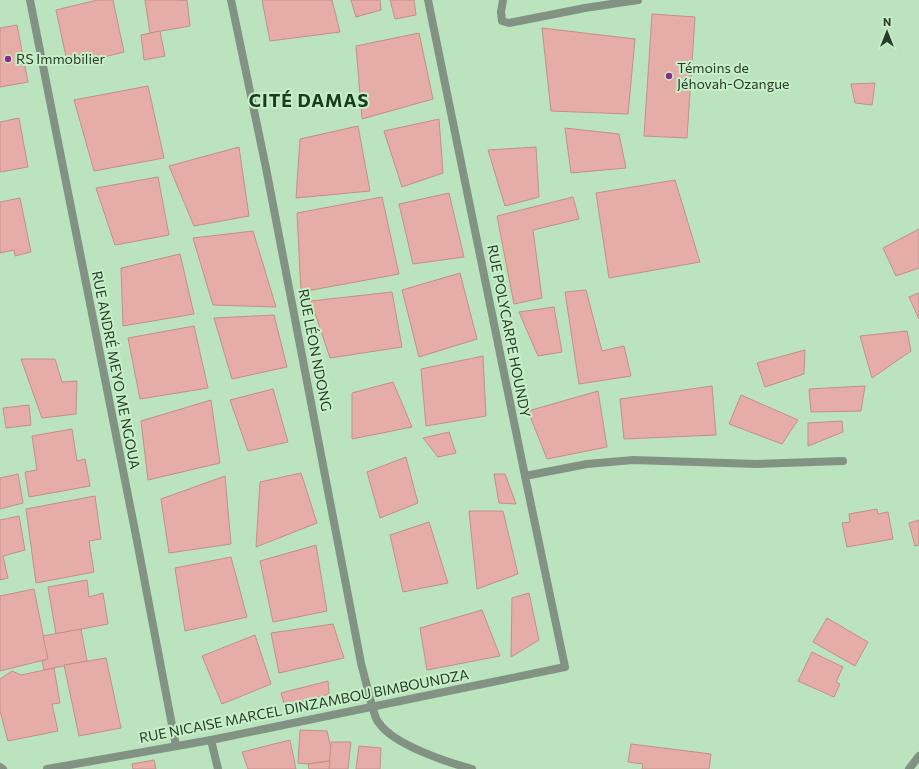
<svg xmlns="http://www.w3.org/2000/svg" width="919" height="769" viewBox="0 0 919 769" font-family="Commissioner,sans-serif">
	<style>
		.building { fill: #e5ada6; stroke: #c58f88 }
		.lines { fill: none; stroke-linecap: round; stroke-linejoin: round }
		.service { stroke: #829383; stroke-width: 8 }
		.minor { stroke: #829383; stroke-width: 8 }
		.tertiary { stroke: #829383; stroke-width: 8 }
		.poi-dot { fill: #8d2a91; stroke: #c7f0c9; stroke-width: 1.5 }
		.labels { text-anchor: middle; stroke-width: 4; stroke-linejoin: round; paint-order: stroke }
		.poi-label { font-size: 14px; fill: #2a3a2b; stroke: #c7f0c9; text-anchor: start }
		.street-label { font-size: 14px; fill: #2a3a2b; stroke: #c7f0c9 }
		.district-label { font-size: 18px; font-weight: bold; letter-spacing: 1px; fill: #193c1d; stroke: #c7f0c9 }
	</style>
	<rect width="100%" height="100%" fill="#bbe3bd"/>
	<g class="building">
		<path d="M97 0H113L124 52 68 66 56 10Z"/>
		<path d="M145 0H178V1L187 0 190 26 150 33Z"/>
		<path d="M262 0H332L340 32 270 41Z"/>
		<path d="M351 0H380L381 10 356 17Z"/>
		<path d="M390 0H414L416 15 395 19Z"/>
		<path d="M652 14 695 17 687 138 644 136Z"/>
		<path d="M17 25 28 82 0 87V28Z"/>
		<path d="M542 28 635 39 628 114 551 111Z"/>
		<path d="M160 31 165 56 144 60 141 35Z"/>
		<path d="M419 33 433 99 362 119 356 46Z"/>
		<path d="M875 83 872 105 855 103 851 84Z"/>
		<path d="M148 86 164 158 94 171 74 100Z"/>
		<path d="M19 118 28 167 0 172V122Z"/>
		<path d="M439 119 443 173 402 187 384 131Z"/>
		<path d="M358 126 370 191 296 198 300 139Z"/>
		<path d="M565 128 619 134 626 168 571 173Z"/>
		<path d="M239 147 249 216 194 226 169 166Z"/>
		<path d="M536 147 539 197 505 206 488 150Z"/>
		<path d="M158 177 169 235 115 245 96 188Z"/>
		<path d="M675 180 700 262 609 278 596 193Z"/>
		<path d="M449 193 464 257 413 264 399 204Z"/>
		<path d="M382 197 399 274 301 292 297 213Z"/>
		<path d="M573 197 579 219 533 230 542 298 514 304 497 216Z"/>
		<path d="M20 198 31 252 15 256 14 250 0 253V202Z"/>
		<path d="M919 229V268L896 276 883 248Z"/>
		<path d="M253 231 276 307 213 305 193 238Z"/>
		<path d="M180 254 194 314 123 326 121 268Z"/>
		<path d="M460 273 477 339 419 357 402 290Z"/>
		<path d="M586 290 602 351 624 346 631 376 579 384 565 292Z"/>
		<path d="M392 292 402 347 330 358 311 301Z"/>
		<path d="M919 293V319L909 297Z"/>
		<path d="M554 307 562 352 538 356 519 312Z"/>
		<path d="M274 315 287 367 232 379 214 318Z"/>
		<path d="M194 326 208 388 140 399 128 338Z"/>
		<path d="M907 331 911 351 872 378 860 336Z"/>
		<path d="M805 350 804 374 765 387 757 363Z"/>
		<path d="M483 356 486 416 426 426 421 369Z"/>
		<path d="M21 359H55L62 382 77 381 76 414 42 418Z"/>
		<path d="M393 382 412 427 352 439V393Z"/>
		<path d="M712 386 716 435 624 439 620 399Z"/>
		<path d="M865 386 861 411 811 412 809 389Z"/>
		<path d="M273 389 288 442 248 451 230 400Z"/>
		<path d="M598 391 607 447 547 459 528 411Z"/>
		<path d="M741 395 798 420 782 444 729 424Z"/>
		<path d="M211 400 220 463 148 480 141 421Z"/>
		<path d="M29 405 31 425 6 428 3 408Z"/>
		<path d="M842 421 843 432 808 446V423Z"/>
		<path d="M72 429 77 461 85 459 90 486 29 497 25 472 37 470 32 436Z"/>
		<path d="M449 432 456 453 438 457 423 438Z"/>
		<path d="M406 457 418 503 380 518 367 472Z"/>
		<path d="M301 473 317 523 256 547 260 482Z"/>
		<path d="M18 474 23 503 0 509V478Z"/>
		<path d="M494 474H505L516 504 499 503Z"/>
		<path d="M225 476 231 544 169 553 161 499Z"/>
		<path d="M95 496 101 539 89 541 94 572 36 583 26 509Z"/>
		<path d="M877 509 878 514 888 512 893 539 847 547 842 523 850 522 849 514Z"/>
		<path d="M469 511H503L518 574 477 589Z"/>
		<path d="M19 516 25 550 3 556 8 578 0 580V520Z"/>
		<path d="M919 520V545L915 546 909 523Z"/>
		<path d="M429 522 448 583 403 592 390 535Z"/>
		<path d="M316 545 327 611 273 622 260 561Z"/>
		<path d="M231 557 247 617 185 631 175 568Z"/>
		<path d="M87 580 89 597 103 593 108 624 56 634 48 587Z"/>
		<path d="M34 589 48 659 0 671V596Z"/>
		<path d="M529 593 539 640 511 657 512 598Z"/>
		<path d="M482 610 500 656 427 670 420 628Z"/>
		<path d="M827 618 868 642 855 666 813 642Z"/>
		<path d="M333 624 344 658 279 673 271 633Z"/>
		<path d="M81 629 87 661 44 670 42 661 48 659 43 636Z"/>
		<path d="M255 635 271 684 222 704 202 656Z"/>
		<path d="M812 652 843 667 836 682 840 684 834 697 798 681Z"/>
		<path d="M106 658 121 728 79 736 64 665Z"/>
		<path d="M54 668 60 703 52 704 58 731 8 741 0 711V679L12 671 21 675Z"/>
		<path d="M328 681 329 694 285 707 281 693Z"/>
		<path d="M300 730 327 731 331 748 330 761 308 764 298 763Z"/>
		<path d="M290 740 296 769H248L242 752Z"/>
		<path d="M331 742H351L348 769H329Z"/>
		<path d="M631 744 711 754 709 769H642L643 764 628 762Z"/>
		<path d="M359 746 381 748 380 769H356Z"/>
		<path d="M154 760 156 769H133L132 764Z"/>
		<path d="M330 761 329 769H309L308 764Z"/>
	</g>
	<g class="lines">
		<g class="service">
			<path d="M503 0 501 12 502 21 509 23 585 8 638 0"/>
			<path d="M525 476 587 464 633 460 757 464 843 461"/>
		</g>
		<g class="minor">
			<path d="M30 0 137 541 176 746"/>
			<path d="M231 0 266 168 361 663 372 706"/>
			<path d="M211 740 218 769"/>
			<path d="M0 767 3 769"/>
			<path d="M47 769 211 740 565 667 525 476 428 0"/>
			<path d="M909 769 919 756"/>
		</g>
		<path class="tertiary" d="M372 706C374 711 375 719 379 723 394 745 447 762 472 769"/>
	</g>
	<g class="poi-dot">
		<circle cx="8" cy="59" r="4"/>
		<circle cx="669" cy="76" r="4"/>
	</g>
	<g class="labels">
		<g class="poi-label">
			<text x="16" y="64">RS Immobilier</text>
			<text x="677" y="73">Témoins de<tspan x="677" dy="16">Jéhovah-Ozangue</tspan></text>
		</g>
		<g class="street-label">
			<text transform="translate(509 331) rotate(79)" y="5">RUE POLYCARPE HOUNDY</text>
			<text transform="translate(315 350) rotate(79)" y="5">RUE LÉON NDONG</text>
			<text transform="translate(116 370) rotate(79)" y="5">RUE ANDRÉ MEYO ME NGOUA</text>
			<text transform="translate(304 706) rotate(-11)" y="5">RUE NICAISE MARCEL DINZAMBOU BIMBOUNDZA</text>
		</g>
		<g class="district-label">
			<text x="309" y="107">CITÉ DAMAS</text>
		</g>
	</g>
	<g transform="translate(887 32)" stroke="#c7f0c9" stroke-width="3" paint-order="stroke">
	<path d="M0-3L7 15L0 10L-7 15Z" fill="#2a3a2b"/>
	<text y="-6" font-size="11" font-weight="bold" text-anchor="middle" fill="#2a3a2b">N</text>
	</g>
</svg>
